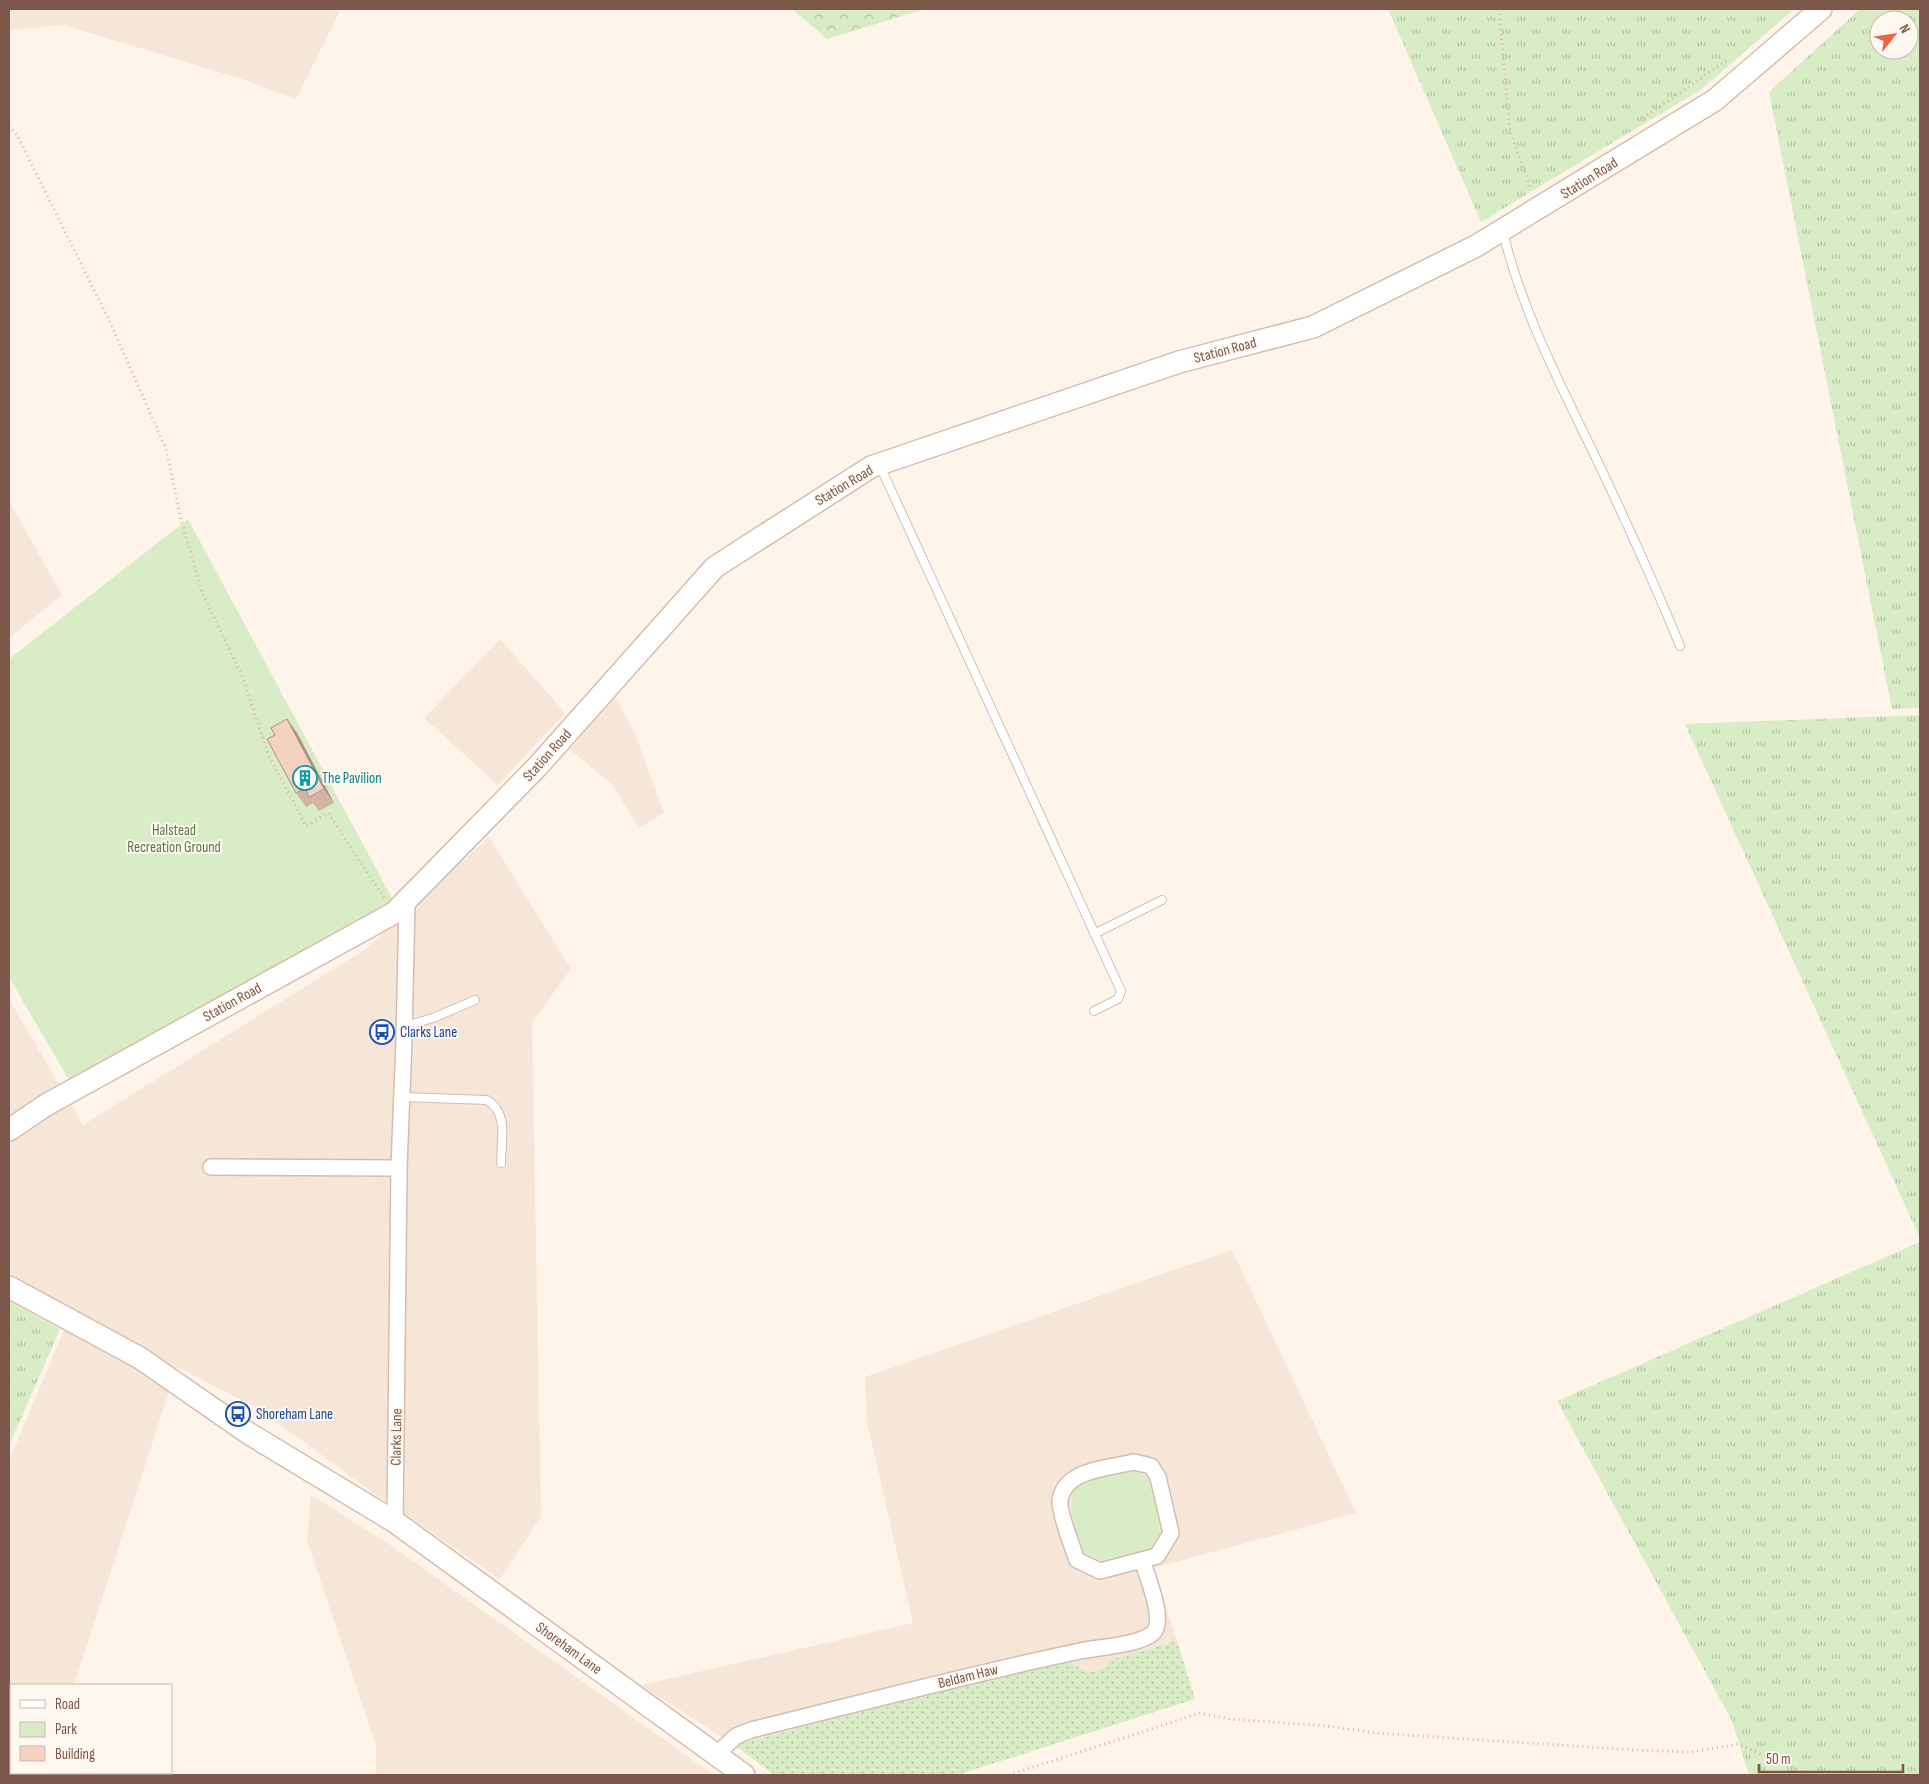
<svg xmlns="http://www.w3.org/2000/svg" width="1929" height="1784" viewBox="0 0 1929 1784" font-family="'Sofia Sans Condensed',sans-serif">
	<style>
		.residential { fill: #f6e6d7 }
		.grass { fill: url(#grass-tufts); fill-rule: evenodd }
		.forest { fill: url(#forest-crowns) }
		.park { fill: #d8edc6 }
		.garden { fill: url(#garden-dots) }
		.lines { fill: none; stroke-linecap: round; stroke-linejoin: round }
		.lane-casing { stroke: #d4bdb0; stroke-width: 10 }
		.street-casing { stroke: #d4bdb0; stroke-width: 18 }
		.secondary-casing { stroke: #d7bdad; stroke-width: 24 }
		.path { stroke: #dbb4a1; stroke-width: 3; stroke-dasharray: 1 4; stroke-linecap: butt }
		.lane { stroke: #fff; stroke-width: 8 }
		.street { stroke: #fff; stroke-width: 15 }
		.secondary { stroke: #fff; stroke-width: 21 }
		.wall { fill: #d3b4a4 }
		.shaded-wall { fill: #ac9286 }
		.building { fill: #f5d1bf; stroke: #ac9286 }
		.labels { text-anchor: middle; stroke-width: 4; stroke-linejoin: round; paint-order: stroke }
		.street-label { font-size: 15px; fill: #7b584a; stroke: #fff8f1 }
		.culture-label { font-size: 15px; fill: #0d838f; stroke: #fff8f1; text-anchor: start }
		.park-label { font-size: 15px; fill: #547b3e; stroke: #fff8f1 }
		.transit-label { font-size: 15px; fill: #164399; stroke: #fff8f1; text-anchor: start }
	</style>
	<defs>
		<pattern id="grass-tufts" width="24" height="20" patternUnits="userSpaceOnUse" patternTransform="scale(1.25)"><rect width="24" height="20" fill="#d8edc6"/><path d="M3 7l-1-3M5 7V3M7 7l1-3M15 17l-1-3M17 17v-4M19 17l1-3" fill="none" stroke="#b4c3a3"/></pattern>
		<pattern id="forest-crowns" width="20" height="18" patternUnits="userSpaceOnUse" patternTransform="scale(1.25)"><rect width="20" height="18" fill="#d8edc6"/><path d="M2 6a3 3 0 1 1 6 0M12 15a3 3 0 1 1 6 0" fill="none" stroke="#b4c3a3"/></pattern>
		<pattern id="garden-dots" width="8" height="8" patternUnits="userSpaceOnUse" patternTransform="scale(1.25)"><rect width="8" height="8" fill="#d8edc6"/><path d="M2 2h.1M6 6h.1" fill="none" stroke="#b4c3a3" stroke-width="1.8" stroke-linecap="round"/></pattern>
	</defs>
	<rect width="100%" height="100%" fill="#fef4e9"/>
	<g class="residential">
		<path d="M9 9H341L296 99 242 79 64 25 9 30Z"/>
		<path d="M9 501 62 595 9 638Z"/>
		<path d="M500 639 565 713 498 785 424 718Z"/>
		<path d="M614 694 635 734 664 813 639 828 612 784 570 750Z"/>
		<path d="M489 837 571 969 532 1022 541 1517 500 1579 365 1487 259 1409 177 1367 74 1685H11V1689L9 1688V1461L73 1309 9 1273V999L83 1125 367 948Z"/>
		<path d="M1232 1250 1356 1513 1154 1568 1177 1641 1110 1660 1108 1667 1089 1673 1063 1660 734 1745 641 1685 913 1623 867 1422 865 1377Z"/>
		<path d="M311 1495 389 1544 714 1775H376V1745L307 1541Z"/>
	</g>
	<g class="grass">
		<path d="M1388 9H1794L1702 89 1481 222Z"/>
		<path d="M1860 9H1920V708L1892 709 1769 92ZM1879 20H1909V50H1879Z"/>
		<path d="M1920 715V1238L1685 724Z"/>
		<path d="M1920 1242V1775H1749L1732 1721 1557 1401Z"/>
		<path d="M9 1301 60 1329 9 1446Z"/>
	</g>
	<path class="forest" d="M792 9H925L827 39Z"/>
	<g class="park">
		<path d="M188 519 393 900 73 1087 9 977V659Z"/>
		<path d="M1136 1471C1141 1474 1149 1478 1152 1483 1160 1497 1171 1541 1152 1551 1144 1555 1110 1558 1099 1560 1094 1557 1086 1554 1082 1549 1071 1533 1071 1509 1073 1490 1089 1477 1116 1472 1136 1471Z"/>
	</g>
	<path class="garden" d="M1177 1641 1195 1699 957 1775H775L734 1745 1063 1659 1089 1673 1107 1667 1109 1660Z"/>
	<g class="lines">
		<defs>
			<g id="lane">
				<path d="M1503 232C1522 311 1560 384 1595 456 1625 519 1654 582 1680 646"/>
				<path d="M880 466 1121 991 1118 999 1094 1011"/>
				<path d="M1094 934 1162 900"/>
				<path d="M405 1026 433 1018 475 1000"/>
				<path d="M402 1097 487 1100C509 1113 501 1141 501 1163"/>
			</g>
			<g id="street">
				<path d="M211 1167 399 1168"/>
				<path d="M1134 1462 1151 1466 1158 1477 1171 1533 1157 1556 1100 1571 1077 1560C1073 1549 1058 1509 1060 1500 1065 1469 1109 1468 1134 1462Z"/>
				<path d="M395 1522 399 1168 404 1040 407 902"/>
				<path d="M717 1754 736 1736 751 1730C861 1703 970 1674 1080 1651 1099 1647 1140 1645 1153 1633 1166 1621 1147 1576 1142 1560"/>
			</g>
			<g id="secondary">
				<path d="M9 1130 46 1105 394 913 537 767 715 567 871 467 1179 362 1313 327 1476 246 1715 100 1821 9"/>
				<path d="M9 1287 140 1358 248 1433 395 1522 744 1775"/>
			</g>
		</defs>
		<use href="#lane" class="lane-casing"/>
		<use href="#street" class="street-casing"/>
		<use href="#secondary" class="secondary-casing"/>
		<g class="path">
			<path d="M1499 9 1510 132 1531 189"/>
			<path d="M1643 118 1729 59"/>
			<path d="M9 126 17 135 110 322 166 449 181 519 202 592 243 678 269 756 306 826 328 813 384 898"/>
			<path d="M1009 1775 1200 1713 1229 1719 1328 1726 1375 1733 1635 1750 1692 1752 1738 1744 1809 1775"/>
		</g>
		<use href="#lane" class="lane"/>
		<use href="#street" class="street"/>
		<use href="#secondary" class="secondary"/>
	</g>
	<path class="wall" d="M287 719 297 733 334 803 319 811 313 803 306 807 296 793Z"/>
	<path class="shaded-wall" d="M287 719 297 733 334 803 324 789Z"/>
	<path class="building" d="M287 719 324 789 309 797 305 788 296 793 267 739 275 735 271 728Z"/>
	<defs>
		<symbol id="building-ring" viewBox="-11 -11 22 22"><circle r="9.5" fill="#fff8f1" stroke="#0f9aa8" stroke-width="1.5"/><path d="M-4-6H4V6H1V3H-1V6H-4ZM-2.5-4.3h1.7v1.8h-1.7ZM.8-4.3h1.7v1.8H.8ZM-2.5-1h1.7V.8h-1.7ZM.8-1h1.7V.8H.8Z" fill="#0f9aa8"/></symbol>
		<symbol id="bus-ring" viewBox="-11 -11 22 22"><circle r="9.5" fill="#fff8f1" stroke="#1a4fb4" stroke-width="1.5"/><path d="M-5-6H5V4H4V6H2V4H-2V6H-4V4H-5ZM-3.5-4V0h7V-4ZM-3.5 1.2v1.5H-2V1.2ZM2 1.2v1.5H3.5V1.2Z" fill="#1a4fb4"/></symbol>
	</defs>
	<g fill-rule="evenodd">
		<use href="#building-ring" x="291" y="764" width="28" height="28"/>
		<use href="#bus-ring" x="368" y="1018" width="28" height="28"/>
		<use href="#bus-ring" x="224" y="1400" width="28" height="28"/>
	</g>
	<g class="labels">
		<g class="street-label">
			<text transform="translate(1589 178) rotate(-32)" y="5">Station Road</text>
			<text transform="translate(1225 350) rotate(-15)" y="5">Station Road</text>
			<text transform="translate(844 485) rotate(-31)" y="5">Station Road</text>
			<text transform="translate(547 755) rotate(-48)" y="5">Station Road</text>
			<text transform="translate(232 1002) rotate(-29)" y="5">Station Road</text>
			<text transform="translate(396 1437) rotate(-89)" y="5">Clarks Lane</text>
			<text transform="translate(569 1648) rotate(36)" y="5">Shoreham Lane</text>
			<text transform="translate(968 1676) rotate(-14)" y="5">Beldam Haw</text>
		</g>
		<g class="culture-label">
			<text x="322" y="783">The Pavilion</text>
		</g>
		<g class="park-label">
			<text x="174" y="835">Halstead<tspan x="174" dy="17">Recreation Ground</tspan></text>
		</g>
		<g class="transit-label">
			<text x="400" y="1037">Clarks Lane</text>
			<text x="256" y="1419">Shoreham Lane</text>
		</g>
	</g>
	<rect width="1929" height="1784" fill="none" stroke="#7b584a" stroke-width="20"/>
	<rect x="10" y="1684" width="162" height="90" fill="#fff8f1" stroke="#cab8ae"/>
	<rect x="20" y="1700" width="25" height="8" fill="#ffffff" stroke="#cab8ae"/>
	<text x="55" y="1709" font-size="15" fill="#7b584a">Road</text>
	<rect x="20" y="1722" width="25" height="15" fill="#d8edc6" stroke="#cab8ae"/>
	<text x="55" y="1734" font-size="15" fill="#7b584a">Park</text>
	<rect x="20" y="1746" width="25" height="15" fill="#f5d1bf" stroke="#cab8ae"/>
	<text x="55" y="1759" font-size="15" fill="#7b584a">Building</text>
	<g transform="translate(1894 35) rotate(60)"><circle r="24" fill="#fff8f1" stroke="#cab8ae"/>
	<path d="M0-4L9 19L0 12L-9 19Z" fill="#ee6248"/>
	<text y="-8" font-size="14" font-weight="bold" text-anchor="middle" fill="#7b584a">N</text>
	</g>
	<path d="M1759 1764v8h144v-8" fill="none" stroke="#7b584a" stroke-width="2.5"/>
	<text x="1766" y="1764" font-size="15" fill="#7b584a" stroke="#fff8f1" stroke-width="4" paint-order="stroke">50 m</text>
</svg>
